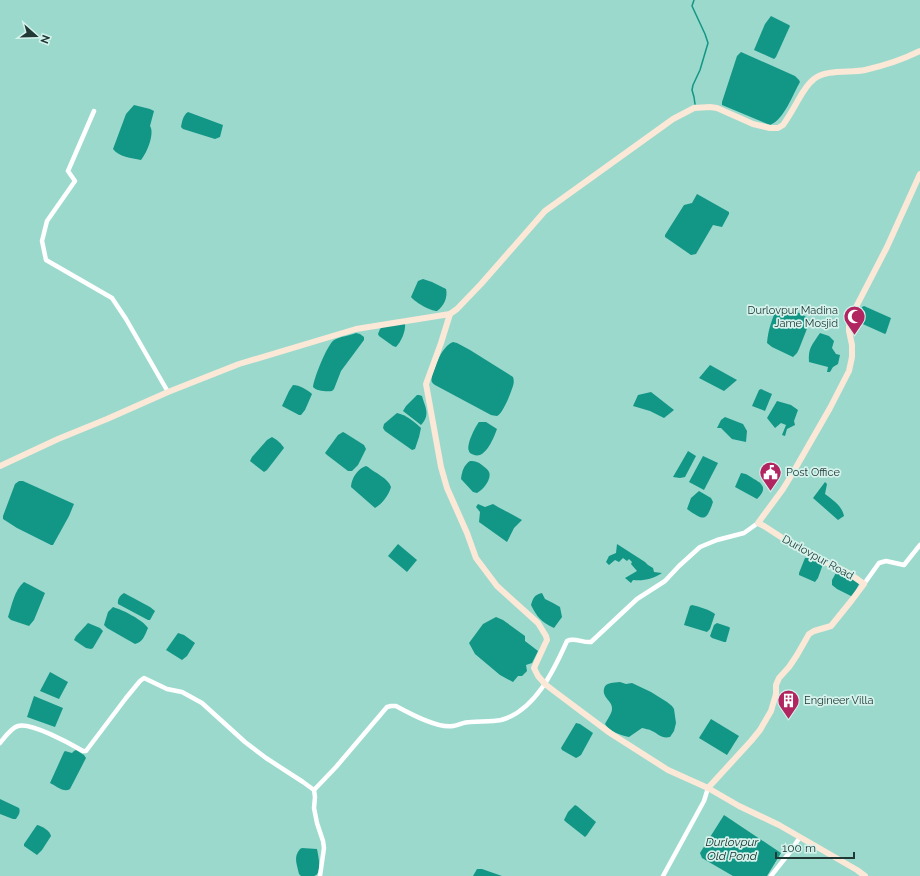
<svg xmlns="http://www.w3.org/2000/svg" width="920" height="876" viewBox="0 0 920 876" font-family="Raleway,sans-serif">
	<style>
		.water { fill: #129685 }
		.lines { fill: none; stroke-linecap: round; stroke-linejoin: round }
		.stream { stroke: #129685; stroke-width: 1.5 }
		.street { stroke: #fff; stroke-width: 4.5 }
		.secondary { stroke: #fbe8d7; stroke-width: 6 }
		.labels { text-anchor: middle; stroke-width: 3.5; stroke-linejoin: round; paint-order: stroke }
		.poi-label { font-size: 11px; fill: #203934; stroke: #d5f3ec; text-anchor: start }
		.street-label { font-size: 11px; fill: #203934; stroke: #d5f3ec }
		.water-label { font-size: 12px; font-style: italic; fill: #162f2a; stroke: #d5f3ec }
	</style>
	<rect width="100%" height="100%" fill="#9bd9cd"/>
	<g class="water">
		<path d="M771 16 789 25 790 26 776 57 774 59 754 50 765 24Z"/>
		<path d="M741 52 795 76 799 80 800 82C793 94 784 120 770 125L722 105V102L737 56Z"/>
		<path d="M134 105 150 109 154 111 150 126C155 133 147 153 141 160 131 158 119 157 113 149L126 114Z"/>
		<path d="M188 112 223 125 220 137 215 139 183 129 181 127C182 122 183 115 188 112Z"/>
		<path d="M697 194 729 212V214L722 227 713 225 696 254 691 255 665 237V235L684 205 692 203Z"/>
		<path d="M423 279 432 282 446 289C448 297 444 306 437 311 430 311 415 302 411 297L418 281Z"/>
		<path d="M864 306 891 318 886 333 885 334 856 321 862 307Z"/>
		<path d="M781 307C789 309 806 314 810 321L799 349 797 353 793 357 772 347 767 343C768 330 772 319 777 308Z"/>
		<path d="M405 323C406 331 401 342 396 347L393 346 379 336 378 334 380 329 382 327Z"/>
		<path d="M356 333 360 334 364 337V340L341 371 334 389 332 391C327 392 316 391 313 387 314 378 327 345 334 340 341 336 349 336 356 333Z"/>
		<path d="M820 333 829 336 834 341 832 348 836 354 840 355 838 364 833 367 830 372H827L828 367 809 362C808 348 812 345 820 333Z"/>
		<path d="M453 342 457 343 470 350 513 377C514 380 514 383 513 386 511 392 503 414 497 416 495 416 492 415 491 415L435 385C431 382 431 381 432 376 436 365 441 347 453 342Z"/>
		<path d="M710 365 737 380 724 391 699 378Z"/>
		<path d="M293 385C299 385 308 390 312 394L305 410 301 415H299L282 406 289 391Z"/>
		<path d="M761 389 772 394 765 411 752 406 759 390Z"/>
		<path d="M651 392 674 410 664 418 650 411 633 406 638 395Z"/>
		<path d="M417 395H419L422 396C425 407 431 415 421 425L403 411 406 406Z"/>
		<path d="M777 401 791 405 798 410 794 421 795 425 787 429 785 436 782 435 786 425 781 423 775 428 767 418Z"/>
		<path d="M397 413C406 415 415 422 421 428L419 437 415 449 412 450 385 431 383 428 384 424Z"/>
		<path d="M725 417 743 424 747 431 746 442 732 439 721 428H717L721 420Z"/>
		<path d="M479 422H486L497 429C494 437 486 459 474 455 472 454 469 453 469 451 466 445 475 427 479 422Z"/>
		<path d="M343 432 345 433 364 445 366 449 358 465 352 471H348L327 455 325 453 338 435Z"/>
		<path d="M272 437C276 439 282 444 284 448L267 470 264 472 250 461 252 457 267 440Z"/>
		<path d="M688 451 696 456 685 477 680 478 673 477Z"/>
		<path d="M703 456 718 463 704 490 689 482Z"/>
		<path d="M470 461C476 461 478 462 482 465 484 467 488 469 489 472 492 479 483 490 477 493L473 492 461 479C462 471 464 465 470 461Z"/>
		<path d="M366 466 368 467C375 473 388 478 391 487 389 495 382 504 375 508L351 487C351 479 358 468 366 466Z"/>
		<path d="M741 473C748 474 750 477 756 480 758 482 760 482 761 484 766 489 761 495 757 499L735 487Z"/>
		<path d="M19 481H23L74 504 69 516 53 545H51L17 528 3 519V516L15 484Z"/>
		<path d="M825 482 827 484 825 494C833 500 842 506 844 516L838 520 813 498Z"/>
		<path d="M699 491 711 498 713 502C706 522 704 521 687 509L691 498Z"/>
		<path d="M478 504 485 507 493 504C503 510 512 514 522 520L514 528 507 542 479 522 480 512 476 507Z"/>
		<path d="M398 544 417 560 407 572 388 556Z"/>
		<path d="M617 544 645 562 648 565 653 568 654 572 662 573C653 579 644 581 633 580L631 583 625 578 637 571 631 564 632 562 629 559 627 561 623 558 619 562 615 560 609 565 606 562 609 556 616 553Z"/>
		<path d="M805 558H808L823 564 818 578 815 582 799 575V573Z"/>
		<path d="M837 571 859 583V584L853 596H851L837 589 832 585V580Z"/>
		<path d="M24 582 30 585 45 593 34 620 29 626 11 620 8 617C12 605 14 591 24 582Z"/>
		<path d="M124 593 150 607 155 611 150 620H148L118 604C117 600 120 595 124 593Z"/>
		<path d="M542 593 545 599 553 603 560 607 562 617 554 628C541 622 537 617 531 605 533 598 534 595 542 593Z"/>
		<path d="M692 605C700 607 708 609 715 614L710 629 707 632 684 625 690 606Z"/>
		<path d="M113 607C123 610 143 620 148 628 145 635 143 642 135 644L107 628 104 625 108 612Z"/>
		<path d="M496 617 503 620 525 636V641L538 651 532 663 526 665 527 671 522 676H518L513 682 500 675 475 654 469 643 483 624Z"/>
		<path d="M88 623 100 628 103 631 93 648 91 649 86 648 74 640 76 636Z"/>
		<path d="M717 623 729 627 730 628 726 642H724L712 638 710 636 714 625Z"/>
		<path d="M178 633 184 635 195 643 187 656 182 660 166 650Z"/>
		<path d="M50 672 68 682 59 699 40 691Z"/>
		<path d="M620 682 626 684 632 683 651 692 667 702 672 706 674 709 676 723 674 731 670 737C661 739 659 734 652 731 649 729 645 729 642 728L629 737C620 735 610 732 605 724 607 720 612 713 612 709 613 701 602 698 604 689 605 682 614 683 620 682Z"/>
		<path d="M34 696 63 708 55 727 27 717Z"/>
		<path d="M711 719 739 736 727 755 699 738Z"/>
		<path d="M576 723 580 724 593 733 581 755 578 757 576 758 562 750 561 748Z"/>
		<path d="M76 750 84 755 86 758 70 789C64 793 56 786 50 783L64 752 65 751 72 753 74 751Z"/>
		<path d="M0 799 19 808C21 812 18 816 16 819H13L0 814Z"/>
		<path d="M575 805 577 806 596 822 587 835 585 837 566 822 564 820 568 812Z"/>
		<path d="M724 815 781 853 767 876H733L702 858 700 853Z"/>
		<path d="M37 825C42 826 50 831 51 836L42 850 37 855 24 846V844Z"/>
		<path d="M302 848 317 849C318 855 323 874 314 876 310 876 305 876 301 876L299 874C297 864 293 857 300 849Z"/>
		<path d="M477 869H482L502 876H473Z"/>
	</g>
	<g class="lines">
		<path class="stream" d="M694 0 692 6 705 34 708 43 700 70 693 85 692 90 694 97 695 104"/>
		<g class="street">
			<path d="M94 111 68 171 75 181 47 221 42 241 46 260 112 298 126 319 168 392"/>
			<path d="M864 584 879 563 886 561 904 565 920 545"/>
			<path d="M0 743C5 737 11 728 18 726 31 722 71 744 83 751H86L126 698 140 681 144 678 167 689 182 692 202 703 245 742 266 758 303 782 314 790"/>
			<path d="M320 876 324 848 323 841 317 823 314 808 315 797 314 790 336 767 387 707 391 706H396C409 713 438 729 453 726 459 725 464 722 470 722 480 721 491 722 501 720 535 711 554 670 567 641 574 637 583 643 591 642L637 599 665 581 679 566 700 547 717 540 744 533 758 523"/>
			<path d="M663 876 704 801 708 788"/>
			<path d="M771 876 790 852 800 837"/>
		</g>
		<g class="secondary">
			<path d="M450 314 441 343 426 384 441 467 447 488 467 533 476 558 497 586 538 623 546 636 547 640 545 644 534 668 538 676 545 684 554 691 610 733 668 770 708 788 739 806 779 825 857 870 865 876"/>
			<path d="M0 466 58 439 107 419 168 392 239 364 356 329 450 314 457 309 481 284 545 211 673 119 694 108 710 107 717 108 753 124 770 128H778L783 125C788 118 792 111 796 104 801 95 806 85 814 79 826 69 851 73 865 70 883 66 904 59 920 51"/>
			<path d="M708 788 751 741 760 730 771 711 776 694V685L779 678 789 667 797 655 809 634 814 631 831 626 852 600 864 584 850 574 835 566 822 561 801 550 764 526 758 523 783 489 791 476 830 408 849 371 852 357V345L849 331V326L850 319 855 309 887 247 920 174"/>
		</g>
	</g>
	<defs>
		<symbol id="mosque-pin" viewBox="-11 -11 22 30"><path d="M0 17L-7.5 6A9.5 9.5 0 1 1 7.5 6Z" fill="#b12560" stroke="#d5f3ec"/><path d="M3.5-4.9A6 6 0 1 0 3.5 4.9A5 5 0 1 1 3.5-4.9Z" fill="#fff"/></symbol>
		<symbol id="civic-pin" viewBox="-11 -11 22 30"><path d="M0 17L-7.5 6A9.5 9.5 0 1 1 7.5 6Z" fill="#b12560" stroke="#d5f3ec"/><path d="M-.6-6.5H3V-4.5H.6V-3L4-1V1h2V6H-6V1h2V-1L-.6-3ZM-1.2 2.5V6h2.4V2.5Z" fill="#fff"/></symbol>
		<symbol id="building-pin" viewBox="-11 -11 22 30"><path d="M0 17L-7.5 6A9.5 9.5 0 1 1 7.5 6Z" fill="#b12560" stroke="#d5f3ec"/><path d="M-4-6H4V6H1V3H-1V6H-4ZM-2.5-4.3h1.7v1.8h-1.7ZM.8-4.3h1.7v1.8H.8ZM-2.5-1h1.7V.8h-1.7ZM.8-1h1.7V.8H.8Z" fill="#fff"/></symbol>
	</defs>
	<g fill-rule="evenodd">
		<use href="#mosque-pin" x="842" y="304" width="25" height="34"/>
		<use href="#civic-pin" x="758" y="460" width="25" height="34"/>
		<use href="#building-pin" x="776" y="688" width="25" height="34"/>
	</g>
	<g class="labels">
		<g class="poi-label">
			<text x="838" y="314" text-anchor="end">Durlovpur Madina<tspan x="838" dy="13">Jame Mosjid</tspan></text>
			<text x="786" y="476">Post Office</text>
			<text x="804" y="704">Engineer Villa</text>
		</g>
		<g class="street-label">
			<text transform="translate(818 557) rotate(29)" y="4">Durlovpur Road</text>
		</g>
		<g class="water-label">
			<text x="732" y="846">Durlovpur<tspan x="732" dy="14">Old Pond</tspan></text>
		</g>
	</g>
	<g transform="translate(36 36) rotate(110)" stroke="#d5f3ec" stroke-width="3" paint-order="stroke">
	<path d="M0-3L7 15L0 10L-7 15Z" fill="#203934"/>
	<text y="-6" font-size="11" font-weight="bold" text-anchor="middle" fill="#203934">N</text>
	</g>
	<path d="M776 852v6h78v-6" fill="none" stroke="#203934" stroke-width="2"/>
	<text x="782" y="852" font-size="12" fill="#203934" stroke="#d5f3ec" stroke-width="3" paint-order="stroke">100 m</text>
</svg>
